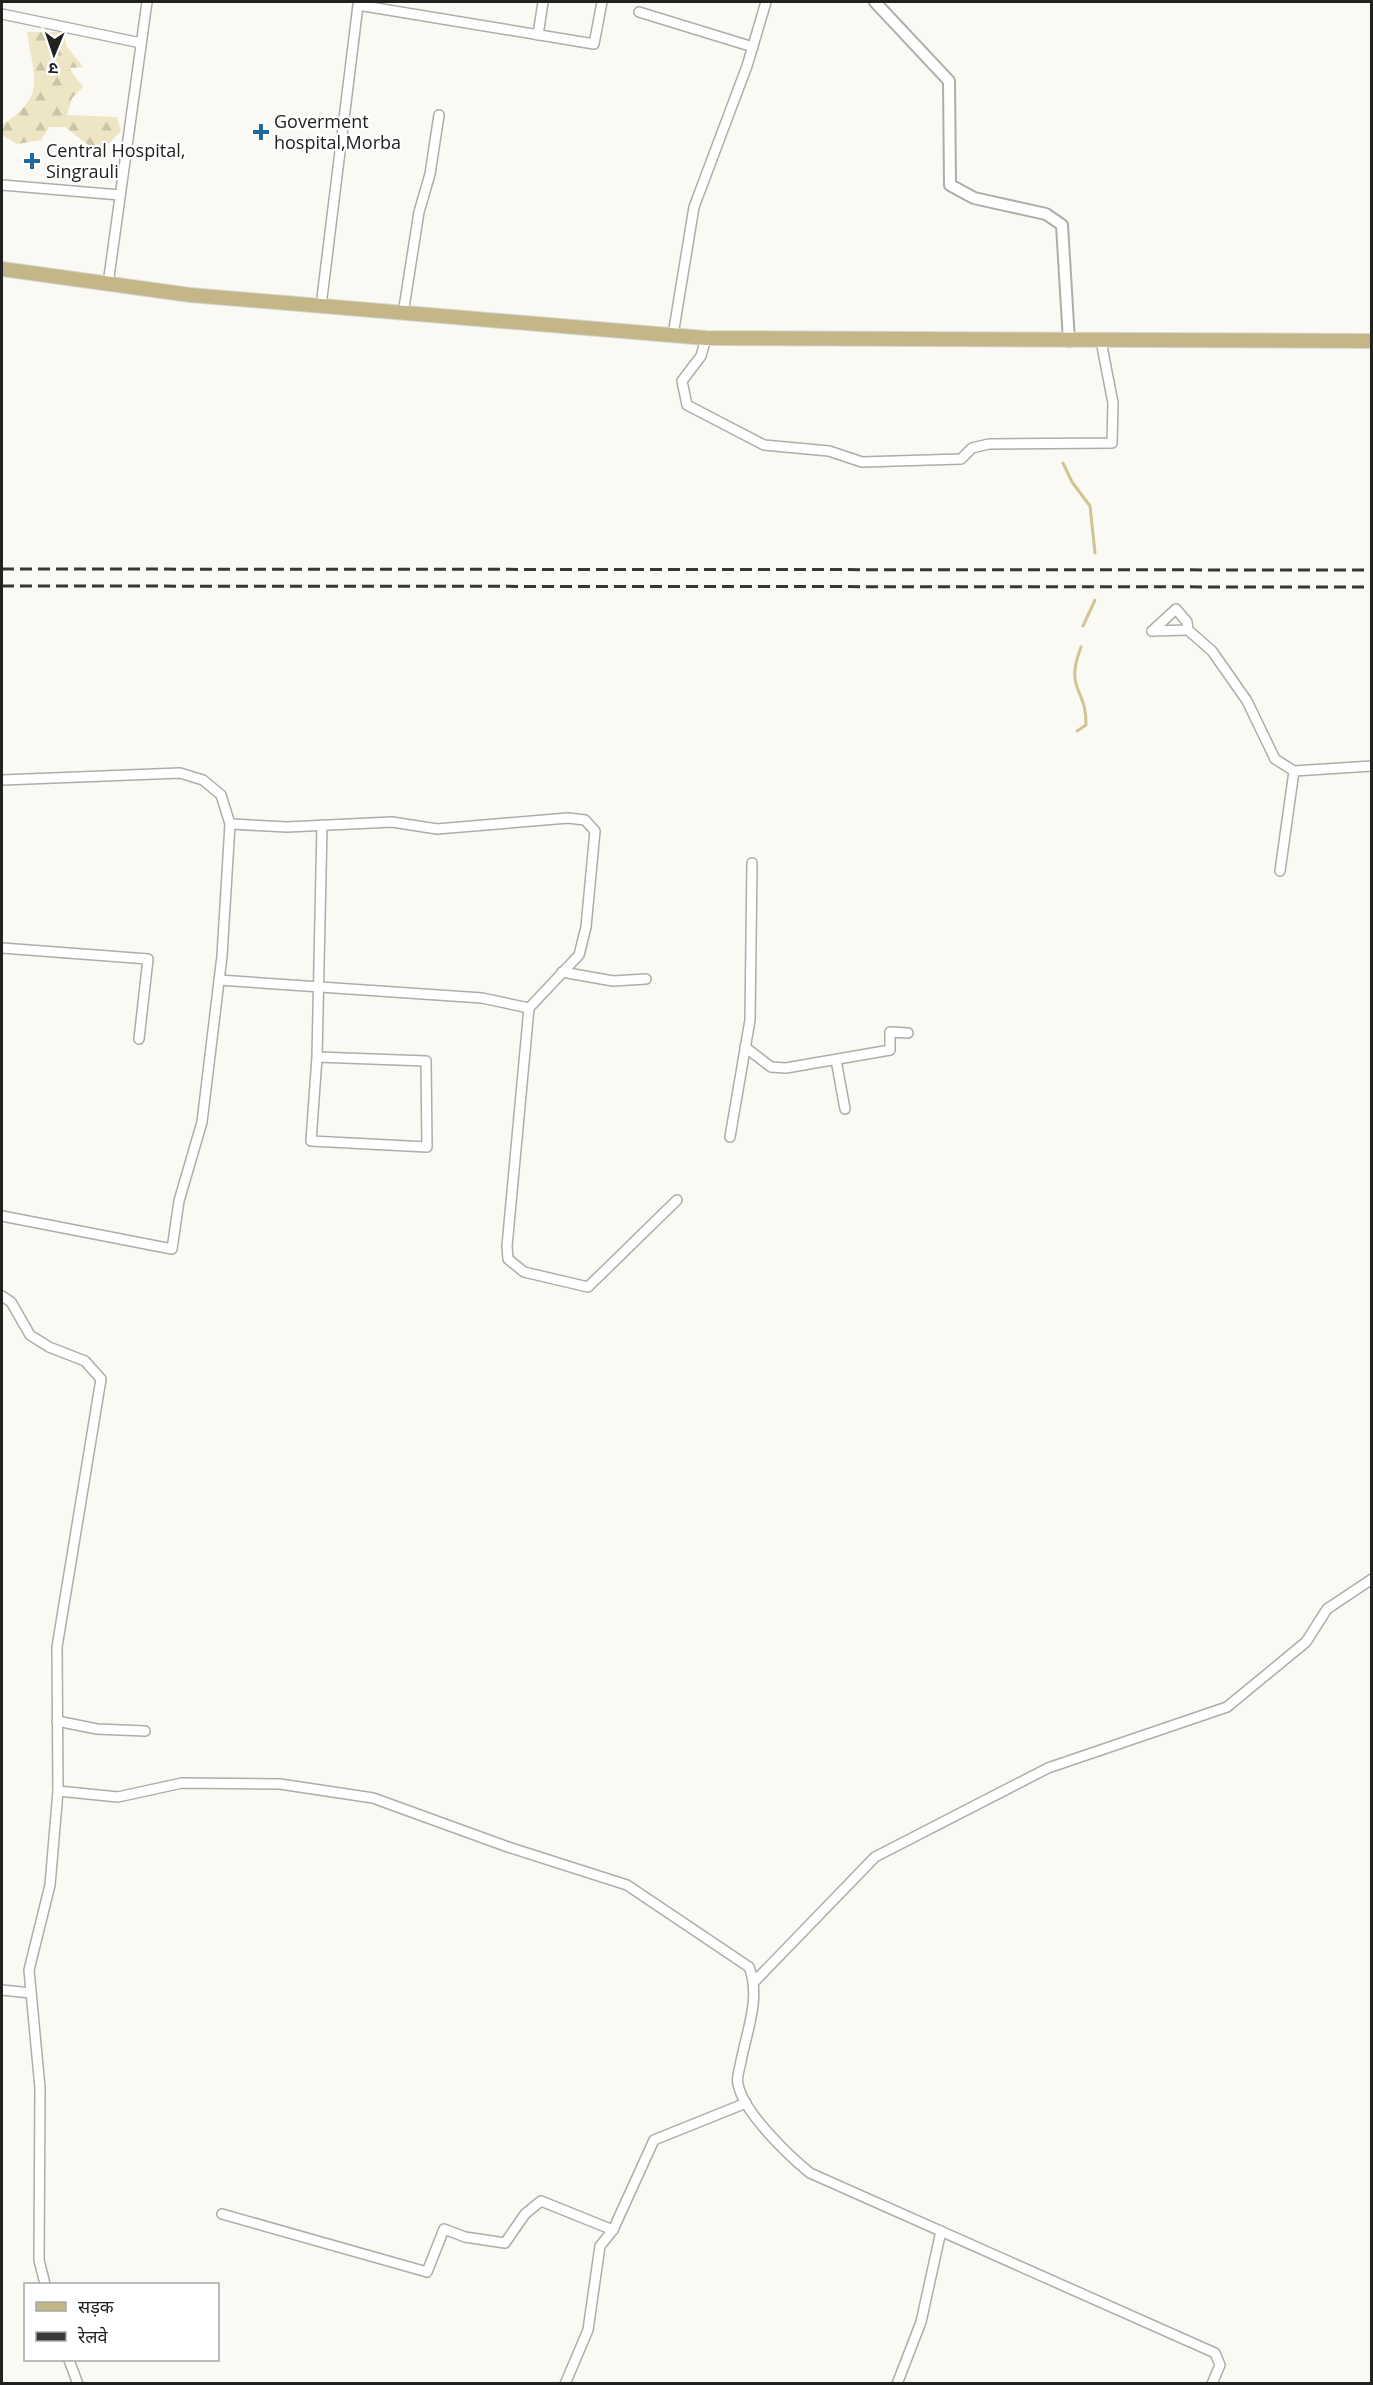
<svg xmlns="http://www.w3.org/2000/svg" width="1373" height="2385" viewBox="0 0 1373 2385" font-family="'Open Sans','Noto Sans Devanagari',sans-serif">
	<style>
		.forest { fill: url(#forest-firs) }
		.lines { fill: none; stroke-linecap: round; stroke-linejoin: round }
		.stream { stroke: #d1c492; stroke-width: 3 }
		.minor-casing { stroke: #aeada8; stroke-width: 12 }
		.tertiary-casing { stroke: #aeada8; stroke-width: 14 }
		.primary-casing { stroke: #d7d7d7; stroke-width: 16 }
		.minor { stroke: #fff; stroke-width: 9 }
		.tertiary { stroke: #fff; stroke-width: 10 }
		.primary { stroke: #c3b788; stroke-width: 14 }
		.rail { stroke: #373735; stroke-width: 3; stroke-dasharray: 12 6; stroke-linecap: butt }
		.poi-dot { fill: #21689d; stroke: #fff; stroke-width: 2 }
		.labels { text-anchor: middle; stroke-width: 4.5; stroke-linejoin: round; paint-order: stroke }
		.poi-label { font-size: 18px; fill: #21211f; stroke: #fff; text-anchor: start }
	</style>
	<defs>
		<pattern id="forest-firs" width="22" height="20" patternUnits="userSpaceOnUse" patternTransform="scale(1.5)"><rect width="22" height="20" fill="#eee5c4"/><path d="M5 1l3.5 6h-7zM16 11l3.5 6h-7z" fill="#ccc4a8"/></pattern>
	</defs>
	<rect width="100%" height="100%" fill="#faf9f4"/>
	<path class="forest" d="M27 32H63L67 47 83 67 69 68 83 87 72 98 67 115 117 117 121 131 99 153 65 127H49L41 140 17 144 2 135V125C47 96 34 79 27 32Z"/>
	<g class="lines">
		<g class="stream">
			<path d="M1063 463 1072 482 1090 506 1095 553"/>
			<path d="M1083 626 1095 600"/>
			<path d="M1077 731 1086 725C1087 688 1064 691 1081 647"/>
		</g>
		<defs>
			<g id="minor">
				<path d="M639 12 753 47"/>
				<path d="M2 14 141 43"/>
				<path d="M538 35 543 2"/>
				<path d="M2 185 120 195"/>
				<path d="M108 284 147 2"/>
				<path d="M321 306 358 5 594 44 602 2"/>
				<path d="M403 314 419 212 430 174 439 115"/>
				<path d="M673 335 694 207 747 66 766 2"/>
				<path d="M706 338 701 356 682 381 687 405 764 445 829 451 862 462 961 459 972 448 989 444 1112 443 1113 403 1101 341"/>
				<path d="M1152 631 1176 609 1187 622 1188 630 1212 651 1247 701 1275 759 1294 771"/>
				<path d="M1152 631 1188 630"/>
				<path d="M2 780 180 773 203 780 221 795 230 824 222 956 202 1122 179 1201 172 1249 2 1216"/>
				<path d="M230 824 287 827 392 822 437 829 568 818 585 820 595 831 586 927 579 955 529 1008 507 1246 508 1259 524 1272 588 1287 677 1200"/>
				<path d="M1280 871 1294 771 1372 766"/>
				<path d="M2 948 148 959 139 1039"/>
				<path d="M562 972 613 981 646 979"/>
				<path d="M219 980 482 998 529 1008"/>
				<path d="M745 1047 771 1067 786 1068 890 1050V1032L908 1033"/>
				<path d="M317 1057 426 1061 427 1147 311 1141 317 1057 322 825"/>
				<path d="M836 1060 845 1109"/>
				<path d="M730 1137 750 1020 752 863"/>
				<path d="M2 1296 11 1302 30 1335 49 1347 85 1361 101 1379 57 1647 58 1791 50 1885 29 1970 40 2088 39 2260 45 2284"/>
				<path d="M57 1721 97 1729 145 1731"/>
				<path d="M58 1791 118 1797 182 1783 280 1784 373 1798 508 1847 627 1885 749 1967C761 1996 747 2031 741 2061 740 2068 736 2078 738 2084 743 2112 788 2155 810 2173L1215 2353 1220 2365 1212 2384"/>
				<path d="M755 1981 875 1857 1048 1768 1227 1707 1306 1642 1327 1609 1372 1579"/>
				<path d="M2 1990 31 1993"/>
				<path d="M222 2214 427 2272 444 2229 465 2237 505 2243 525 2214 541 2201 613 2230"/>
				<path d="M69 2360 78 2384"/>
				<path d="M565 2384 588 2330 600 2246 613 2230 654 2140 746 2103"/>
				<path d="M897 2384 921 2322 941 2231"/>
			</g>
			<path id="tertiary" d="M875 2 949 81 950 185 974 198 1046 214 1062 225 1069 341"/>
			<path id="primary" d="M2 269 190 295 706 338 1372 341"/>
		</defs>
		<use href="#minor" class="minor-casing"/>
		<use href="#tertiary" class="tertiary-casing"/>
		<use href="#primary" class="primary-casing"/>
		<use href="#minor" class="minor"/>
		<use href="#tertiary" class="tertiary"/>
		<use href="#primary" class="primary"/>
		<g class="rail">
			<path d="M2 569 1372 570"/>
			<path d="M2 586 1372 587"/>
		</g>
	</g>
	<g class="poi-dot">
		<path d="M258 123h6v6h6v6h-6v6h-6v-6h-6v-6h6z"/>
		<path d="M29 152h6v6h6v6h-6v6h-6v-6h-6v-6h6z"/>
	</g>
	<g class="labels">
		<g class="poi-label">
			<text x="274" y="128">Goverment<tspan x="274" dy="21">hospital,Morba</tspan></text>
			<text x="46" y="157">Central Hospital,<tspan x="46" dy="21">Singrauli</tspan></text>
		</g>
	</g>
	<rect width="1373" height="2385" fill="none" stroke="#21211f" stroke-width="6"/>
	<rect x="24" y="2283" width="195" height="78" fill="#ffffff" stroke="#a6a6a5" stroke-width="1.5"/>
	<rect x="36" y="2302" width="30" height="9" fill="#c3b788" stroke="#a6a6a5" stroke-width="1.5"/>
	<text x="78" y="2313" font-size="18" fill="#21211f">सड़क</text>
	<rect x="36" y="2332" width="30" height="9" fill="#373735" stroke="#a6a6a5" stroke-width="1.5"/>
	<text x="78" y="2343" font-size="18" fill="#21211f">रेलवे</text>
	<g transform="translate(54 54) rotate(182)" stroke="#ffffff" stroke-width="4.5" paint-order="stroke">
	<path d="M0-4.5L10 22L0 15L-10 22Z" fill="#21211f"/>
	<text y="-9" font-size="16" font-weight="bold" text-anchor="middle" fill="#21211f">उ</text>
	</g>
</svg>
